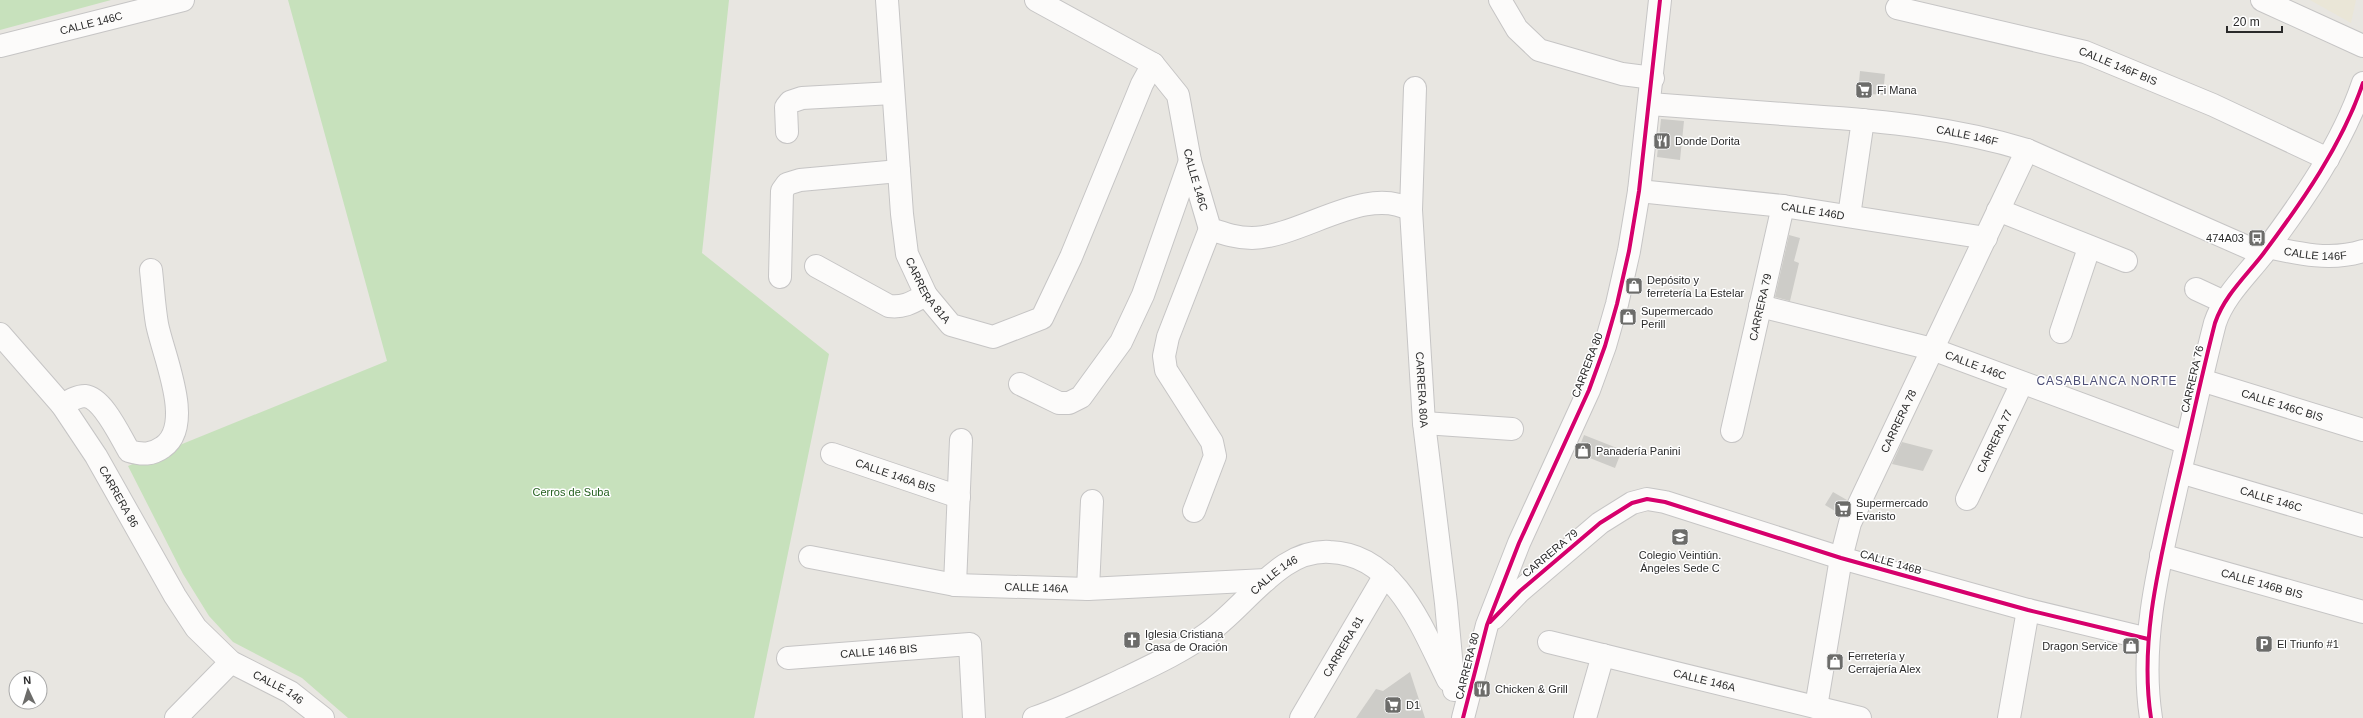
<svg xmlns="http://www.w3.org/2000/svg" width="2363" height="718" viewBox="0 0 2363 718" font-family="Helvetica,sans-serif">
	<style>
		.education { fill: #eae6d7 }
		.green { fill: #c7e1bc }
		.building { fill: #cdccc8 }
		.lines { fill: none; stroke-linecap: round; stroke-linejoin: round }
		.minor-casing { stroke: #c6c5c5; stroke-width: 24 }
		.minor { stroke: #fcfbfa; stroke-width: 22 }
		.cycleway-casing { stroke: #fff; stroke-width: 6 }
		.cycleway { stroke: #d6006c; stroke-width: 4 }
		.labels { text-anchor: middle; stroke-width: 3; stroke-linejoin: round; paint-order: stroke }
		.street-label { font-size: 11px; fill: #2a2a2a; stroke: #fff }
		.poi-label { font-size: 11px; fill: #2a2a2a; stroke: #fff; text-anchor: start }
		.park-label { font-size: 11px; fill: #256120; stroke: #fff }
		.neighbourhood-label { font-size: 12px; letter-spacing: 1px; fill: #4e5077; stroke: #fff }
	</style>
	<rect width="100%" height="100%" fill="#e8e6e1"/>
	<path class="education" d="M2310 0H2356L2351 23Z"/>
	<g class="green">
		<path d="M0 0H111L0 30Z"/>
		<path d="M288 0H729L702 253 829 354 754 718H348L302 678 233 642 209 616 183 574 128 466 387 361Z"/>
	</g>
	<g class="building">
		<path d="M1860 71 1885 74 1883 95 1858 93Z"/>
		<path d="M1661 119 1684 121 1680 160 1657 157Z"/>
		<path d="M1789 235 1800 238 1794 261 1799 263 1790 301 1775 297Z"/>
		<path d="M1584 435 1622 450 1615 468 1577 453Z"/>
		<path d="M1902 442 1933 450 1923 471 1892 464Z"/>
		<path d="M1833 492 1847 500 1840 514 1825 505Z"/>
		<path d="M1410 672 1425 718H1356L1376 689 1383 691Z"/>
	</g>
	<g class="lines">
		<defs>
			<g id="minor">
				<path id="s1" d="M887 0 902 214 907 254 926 295 951 325 993 337 1042 318 1071 257 1142 84 1153 64"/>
				<path id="s2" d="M1036 0 1153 64 1178 95 1190 161 1210 229C1225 234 1237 238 1252 238 1302 237 1365 184 1411 210"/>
				<path d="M1500 0 1517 29 1539 50 1622 74 1653 78"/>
				<path d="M2262 0 2363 46"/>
				<path id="s3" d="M1897 8 2085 52 2213 105 2328 159"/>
				<path id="s4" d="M0 46 183 0"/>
				<path id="s5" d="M1415 88 1411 210 1424 423 1446 603 1454 690"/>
				<path id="s6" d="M1650 104C1703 108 1756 112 1810 116 1884 121 1956 128 2027 150L2263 254"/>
				<path d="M787 132 786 107 790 102 802 98 893 93"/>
				<path id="s7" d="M1639 191 1783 206 1986 238"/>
				<path d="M1998 210 2126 261"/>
				<path d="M1849 216 1863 120"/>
				<path id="s8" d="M2268 247C2299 254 2332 261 2363 251"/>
				<path d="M816 266 889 306C904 308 913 302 926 295"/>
				<path d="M780 277 782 191 787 184 800 180 899 171"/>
				<path d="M2196 289 2224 302"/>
				<path id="s9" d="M1760 306 1932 349 2186 443"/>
				<path d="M2061 332 2089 248"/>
				<path id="s10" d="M0 334 62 405 96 456 175 596 196 628 231 662 290 692 323 718"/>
				<path id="s11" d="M2201 380 2363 430"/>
				<path d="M1020 384 1059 403H1069L1081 397 1121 342 1143 295 1190 161"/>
				<path d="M62 405C69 401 77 396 85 396 103 398 120 436 129 451 142 455 152 455 163 447 195 425 163 355 157 324 154 306 153 288 151 270"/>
				<path d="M1424 423 1512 429"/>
				<path id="s12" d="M1732 431 1783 206"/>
				<path id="s13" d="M832 454 959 497"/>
				<path id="s14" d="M2180 472 2363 526"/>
				<path id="s15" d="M1967 499 2022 383"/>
				<path d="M1194 511 1215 456 1212 442 1166 370 1164 356 1168 337 1210 229"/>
				<path id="s16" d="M2161 555 2363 612"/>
				<path id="s17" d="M810 557 955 585 1088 589 1266 580"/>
				<path d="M955 585 961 440"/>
				<path d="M1088 589 1092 501"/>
				<path d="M1494 618 1520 591 1600 523 1632 503 1647 499 1665 502 1841 558 2028 610 2148 639"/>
				<path id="s18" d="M1549 642 1860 718"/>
				<path id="s19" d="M788 658 970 644 974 718"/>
				<path id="s20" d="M1816 707 1841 558 1850 523 2027 150"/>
				<path d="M176 718 231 662"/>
				<path id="s21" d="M1034 718C1066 707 1096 692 1126 678 1153 665 1181 652 1205 635 1234 615 1255 585 1285 565 1299 556 1314 551 1330 552 1396 554 1423 630 1448 680"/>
				<path id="s22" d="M1301 718 1385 575"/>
				<path d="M1463 718 1487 625 1519 543 1589 390 1605 346 1617 304 1629 251 1639 191 1660 0"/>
				<path d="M1585 718 1603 655"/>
				<path d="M2009 718 2028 610"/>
				<path d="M2151 718C2139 640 2160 561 2177 485 2190 431 2201 377 2215 323 2224 296 2246 276 2263 254 2302 202 2342 145 2363 83"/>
			</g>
		</defs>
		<use href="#minor" class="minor-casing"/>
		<use href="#minor" class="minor"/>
		<defs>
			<g id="cycleway">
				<path d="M1490 622 1520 591 1600 523 1632 503 1647 499 1665 502 1841 558 2028 610 2148 639"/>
				<path d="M1463 718 1487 625 1519 543 1589 390 1605 346 1617 304 1629 251 1639 191 1660 0"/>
				<path d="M2151 718C2139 640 2160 561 2177 485 2190 431 2201 377 2215 323 2224 296 2246 276 2263 254 2302 202 2342 145 2363 83"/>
			</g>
		</defs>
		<use href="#cycleway" class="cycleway-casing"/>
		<use href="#cycleway" class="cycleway"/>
	</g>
	<defs>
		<symbol id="supermarket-square" viewBox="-11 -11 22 22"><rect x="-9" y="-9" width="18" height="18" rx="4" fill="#6c6c6a" stroke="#fff"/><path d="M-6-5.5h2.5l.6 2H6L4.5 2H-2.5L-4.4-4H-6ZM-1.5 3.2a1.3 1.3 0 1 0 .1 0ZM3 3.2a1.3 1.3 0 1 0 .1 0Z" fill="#fff"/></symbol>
		<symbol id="restaurant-square" viewBox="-11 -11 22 22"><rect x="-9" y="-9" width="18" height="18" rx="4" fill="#6c6c6a" stroke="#fff"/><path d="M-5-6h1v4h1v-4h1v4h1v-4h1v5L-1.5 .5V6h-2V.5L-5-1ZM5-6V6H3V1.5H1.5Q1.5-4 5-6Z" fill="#fff"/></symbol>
		<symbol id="bus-square" viewBox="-11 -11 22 22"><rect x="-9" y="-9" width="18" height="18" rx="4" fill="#6c6c6a" stroke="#fff"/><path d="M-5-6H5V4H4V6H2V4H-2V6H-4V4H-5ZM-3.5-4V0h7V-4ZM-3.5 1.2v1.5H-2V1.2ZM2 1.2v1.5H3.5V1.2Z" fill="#fff"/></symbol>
		<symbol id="shop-square" viewBox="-11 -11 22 22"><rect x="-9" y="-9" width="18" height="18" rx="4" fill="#6c6c6a" stroke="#fff"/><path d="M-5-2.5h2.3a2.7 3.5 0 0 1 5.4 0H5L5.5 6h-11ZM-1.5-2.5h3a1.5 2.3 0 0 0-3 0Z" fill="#fff"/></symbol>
		<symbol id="school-square" viewBox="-11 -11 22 22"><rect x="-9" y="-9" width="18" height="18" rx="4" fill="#6c6c6a" stroke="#fff"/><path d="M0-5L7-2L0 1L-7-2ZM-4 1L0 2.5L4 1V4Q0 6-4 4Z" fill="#fff"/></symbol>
		<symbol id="church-square" viewBox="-11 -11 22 22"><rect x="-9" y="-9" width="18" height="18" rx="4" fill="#6c6c6a" stroke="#fff"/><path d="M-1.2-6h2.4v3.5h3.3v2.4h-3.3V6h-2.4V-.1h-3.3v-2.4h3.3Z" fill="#fff"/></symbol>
		<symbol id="parking-square" viewBox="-11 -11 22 22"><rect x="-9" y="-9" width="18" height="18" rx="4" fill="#6c6c6a" stroke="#fff"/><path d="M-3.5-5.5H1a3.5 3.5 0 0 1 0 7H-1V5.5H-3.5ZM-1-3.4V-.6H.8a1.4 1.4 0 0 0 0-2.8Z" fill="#fff"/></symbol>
	</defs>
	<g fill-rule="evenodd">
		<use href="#supermarket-square" x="1854" y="80" width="20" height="20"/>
		<use href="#restaurant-square" x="1652" y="131" width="20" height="20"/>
		<use href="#bus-square" x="2247" y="228" width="20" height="20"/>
		<use href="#shop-square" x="1624" y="276" width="20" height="20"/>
		<use href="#shop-square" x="1618" y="307" width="20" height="20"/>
		<use href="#shop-square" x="1573" y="441" width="20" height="20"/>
		<use href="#supermarket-square" x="1833" y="499" width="20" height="20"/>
		<use href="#school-square" x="1670" y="527" width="20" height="20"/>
		<use href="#church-square" x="1122" y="630" width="20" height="20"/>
		<use href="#parking-square" x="2254" y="634" width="20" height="20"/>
		<use href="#shop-square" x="2121" y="636" width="20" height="20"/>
		<use href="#shop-square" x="1825" y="652" width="20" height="20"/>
		<use href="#restaurant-square" x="1472" y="679" width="20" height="20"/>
		<use href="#supermarket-square" x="1383" y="695" width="20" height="20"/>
	</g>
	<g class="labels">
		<g class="street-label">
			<text dy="4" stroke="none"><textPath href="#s4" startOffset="94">CALLE 146C</textPath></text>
			<text dy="4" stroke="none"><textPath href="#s3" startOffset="229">CALLE 146F BIS</textPath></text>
			<text dy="4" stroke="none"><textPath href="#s6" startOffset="319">CALLE 146F</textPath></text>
			<text dy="4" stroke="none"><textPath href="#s2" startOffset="260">CALLE 146C</textPath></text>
			<text dy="4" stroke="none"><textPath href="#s7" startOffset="175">CALLE 146D</textPath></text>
			<text dy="4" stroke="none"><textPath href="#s8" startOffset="48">CALLE 146F</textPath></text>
			<text dy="4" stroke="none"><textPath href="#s1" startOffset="297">CARRERA 81A</textPath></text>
			<text dy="4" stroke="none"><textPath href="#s12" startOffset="127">CARRERA 79</textPath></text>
			<text transform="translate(1587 365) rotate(-69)" y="4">CARRERA 80</text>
			<text dy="4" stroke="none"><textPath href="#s9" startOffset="224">CALLE 146C</textPath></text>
			<text transform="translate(2192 379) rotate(-77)" y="4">CARRERA 76</text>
			<text dy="4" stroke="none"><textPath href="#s5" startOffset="302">CARRERA 80A</textPath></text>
			<text dy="4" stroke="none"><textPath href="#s11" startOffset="85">CALLE 146C BIS</textPath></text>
			<text dy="4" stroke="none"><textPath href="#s20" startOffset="300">CARRERA 78</textPath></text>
			<text dy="4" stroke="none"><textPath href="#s15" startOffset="64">CARRERA 77</textPath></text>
			<text dy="4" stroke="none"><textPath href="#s13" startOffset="67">CALLE 146A BIS</textPath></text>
			<text dy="4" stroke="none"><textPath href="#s10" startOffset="202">CARRERA 86</textPath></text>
			<text dy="4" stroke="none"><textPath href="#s14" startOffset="95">CALLE 146C</textPath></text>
			<text transform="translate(1550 553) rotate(-40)" y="4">CARRERA 79</text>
			<text transform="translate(1891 562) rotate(16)" y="4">CALLE 146B</text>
			<text dy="4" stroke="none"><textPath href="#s21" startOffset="282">CALLE 146</textPath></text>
			<text dy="4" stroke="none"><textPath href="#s16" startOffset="105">CALLE 146B BIS</textPath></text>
			<text dy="4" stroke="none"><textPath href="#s17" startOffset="229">CALLE 146A</textPath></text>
			<text dy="4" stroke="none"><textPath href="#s22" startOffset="83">CARRERA 81</textPath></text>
			<text dy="4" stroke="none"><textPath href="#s19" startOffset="91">CALLE 146 BIS</textPath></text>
			<text transform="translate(1467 666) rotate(-76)" y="4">CARRERA 80</text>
			<text dy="4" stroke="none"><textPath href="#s18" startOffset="160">CALLE 146A</textPath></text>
			<text dy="4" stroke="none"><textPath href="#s10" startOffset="457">CALLE 146</textPath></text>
		</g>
		<g class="poi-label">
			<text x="1877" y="94">Fi Mana</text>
			<text x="1675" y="145">Donde Dorita</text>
			<text x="2244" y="242" text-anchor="end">474A03</text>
			<text x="1647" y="284">Depósito y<tspan x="1647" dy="13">ferretería La Estelar</tspan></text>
			<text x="1641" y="315">Supermercado<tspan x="1641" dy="13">Perill</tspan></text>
			<text x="1596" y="455">Panadería Panini</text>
			<text x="1856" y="507">Supermercado<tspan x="1856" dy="13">Evaristo</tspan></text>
			<text x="1680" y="559" text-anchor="middle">Colegio Veintiún.<tspan x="1680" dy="13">Ángeles Sede C</tspan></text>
			<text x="1145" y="638">Iglesia Cristiana<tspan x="1145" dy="13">Casa de Oración</tspan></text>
			<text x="2277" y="648">El Triunfo #1</text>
			<text x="2118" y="650" text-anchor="end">Dragon Service</text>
			<text x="1848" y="660">Ferretería y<tspan x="1848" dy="13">Cerrajería Alex</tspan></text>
			<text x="1495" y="693">Chicken &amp; Grill</text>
			<text x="1406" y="709">D1</text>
		</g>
		<g class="park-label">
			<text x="571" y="496">Cerros de Suba</text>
		</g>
		<g class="neighbourhood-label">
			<text x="2107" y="385">CASABLANCA NORTE</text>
		</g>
	</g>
	<g transform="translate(28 690) rotate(356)"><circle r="19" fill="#ffffff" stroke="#aaaaaa"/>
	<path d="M0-3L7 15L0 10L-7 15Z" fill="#6c6c6a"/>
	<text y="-6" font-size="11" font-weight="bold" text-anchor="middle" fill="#2a2a2a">N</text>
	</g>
	<path d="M2227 26v6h55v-6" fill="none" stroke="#2a2a2a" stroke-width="2"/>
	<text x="2233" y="26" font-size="12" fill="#2a2a2a" stroke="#ffffff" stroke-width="3" paint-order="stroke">20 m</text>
</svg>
